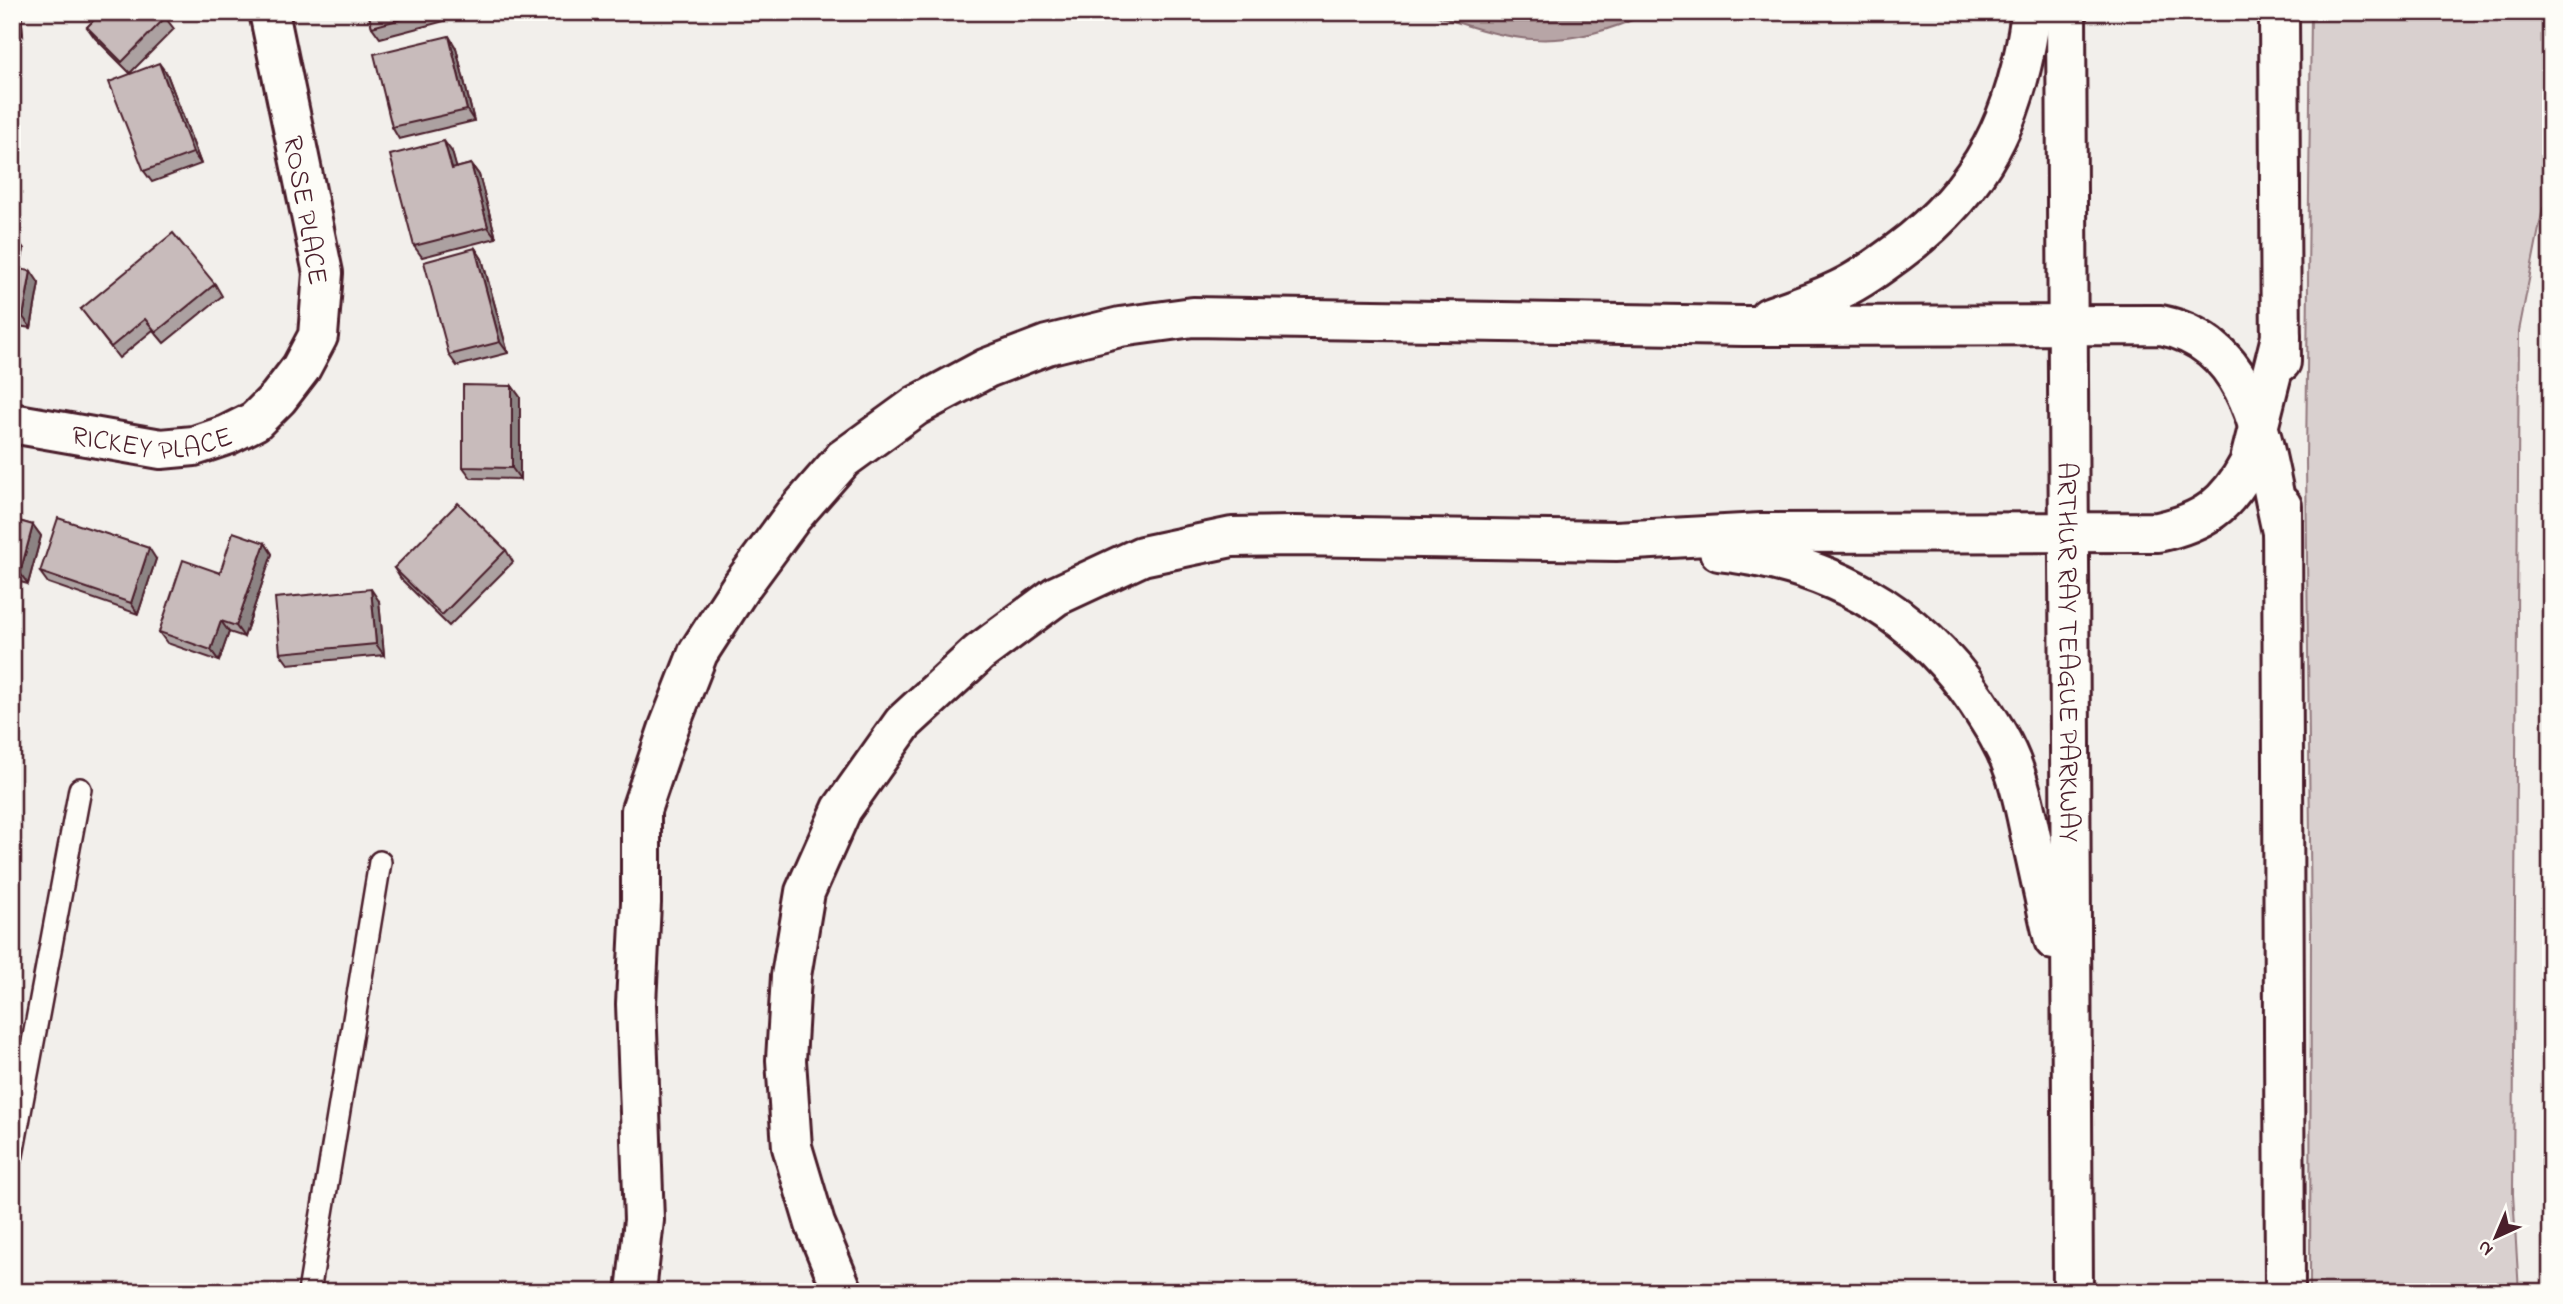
<svg xmlns="http://www.w3.org/2000/svg" width="2563" height="1304" viewBox="0 0 2563 1304" font-family="'Indie Flower',sans-serif">
	<style>
		.green { fill: #d9d0cf; stroke: #92787d; stroke-width: 2 }
		.water { fill: #b7a5a6; stroke: #8b6f75; stroke-width: 2 }
		.lines { fill: none; stroke-linecap: round; stroke-linejoin: round }
		.lane-casing { stroke: #4a1f2b; stroke-width: 26 }
		.street-casing { stroke: #4a1f2b; stroke-width: 44 }
		.secondary-casing { stroke: #4a1f2b; stroke-width: 44 }
		.lane { stroke: #fdfcf7; stroke-width: 21 }
		.street { stroke: #fdfcf7; stroke-width: 38 }
		.secondary { stroke: #fdfcf7; stroke-width: 38 }
		.wall { fill: #aca1a1; stroke: #4a1f2b; stroke-width: 2 }
		.shaded-wall { fill: #8c8383; stroke: #4a1f2b; stroke-width: 2 }
		.building { fill: #c8bbbb; stroke: #4a1f2b; stroke-width: 2 }
		.labels { text-anchor: middle; stroke-width: 5; stroke-linejoin: round; paint-order: stroke }
		.street-label { font-size: 28px; fill: #4a1f2b; stroke: #fdfcf7 }
	</style>
	<rect width="100%" height="100%" fill="#f2efeb"/>
	<filter id="ink" filterUnits="userSpaceOnUse"><feTurbulence type="fractalNoise" baseFrequency=".0143" numOctaves="2"/><feDisplacementMap in="SourceGraphic" scale="14" xChannelSelector="R" yChannelSelector="G"/><feConvolveMatrix kernelMatrix="1 2 1 2 8 2 1 2 1" color-interpolation-filters="sRGB"/></filter>
	<g filter="url(#ink)">
		<path class="green" d="M2313 12H2551V205L2543 208 2519 331 2513 1194 2519 1292H2310L2311 934 2306 461 2311 13Z"/>
		<path class="water" d="M1427 12H1651C1560 53 1517 44 1427 12Z"/>
		<g class="lines">
			<defs>
				<g id="lane">
					<path d="M12 1155 80 789"/>
					<path d="M309 1292 380 862"/>
				</g>
				<g id="street">
					<path id="s1" d="M12 423 161 449 194 446 227 435 255 421 278 398 301 368 318 336 323 273 269 12"/>
				</g>
				<g id="secondary">
					<path id="s2" d="M2066 12 2073 1292"/>
					<path d="M2279 12 2281 362"/>
					<path d="M1769 317C1793 308 1817 301 1839 290 1860 280 1879 266 1898 252 1983 189 2018 116 2031 12"/>
					<path d="M2282 506 2285 1292"/>
					<path d="M1719 551C1826 562 1915 610 1976 700 1991 723 2005 744 2014 770 2022 791 2026 814 2031 837 2039 871 2046 906 2054 940"/>
					<path d="M636 1292 644 1220 636 1004 641 903V810L669 727 698 653 740 588 793 516 843 459 916 406 987 368 1047 345 1120 327 1193 317 1743 326 2161 325C2259 345 2263 452 2282 532"/>
					<path d="M843 1292 815 1224 792 1147 786 1060 791 976 805 892 842 809 903 723 979 653 1056 596 1142 556 1232 537 1293 536 1616 541 1761 533 2158 532C2204 522 2227 505 2249 464L2281 337"/>
				</g>
			</defs>
			<use href="#lane" class="lane-casing"/>
			<use href="#street" class="street-casing"/>
			<use href="#secondary" class="secondary-casing"/>
			<use href="#lane" class="lane"/>
			<use href="#street" class="street"/>
			<use href="#secondary" class="secondary"/>
		</g>
		<g class="wall">
			<path d="M12 12H21L23 35 12 36Z"/>
			<path d="M85 12H161L174 29 130 73 95 38 87 27 93 21Z"/>
			<path d="M368 12H446L448 20 380 38 372 27Z"/>
			<path d="M456 48 474 121 399 139 392 127Z"/>
			<path d="M167 74 201 164 152 182 144 171Z"/>
			<path d="M452 152 456 168 471 164 479 175 496 238 422 257 414 246Z"/>
			<path d="M12 237 16 238 24 249 20 269 39 283 31 328 12 325Z"/>
			<path d="M475 248 482 259 508 353 457 366 449 355Z"/>
			<path d="M215 284 222 296 164 343 153 330 119 358 81 309Z"/>
			<path d="M512 386 520 397V479L471 478 463 467Z"/>
			<path d="M12 519 33 525 41 536 28 584 12 580Z"/>
			<path d="M265 543 272 554 244 637 229 632 219 661 167 643 159 632 220 573Z"/>
			<path d="M506 550 513 562 449 626 401 579 394 568Z"/>
			<path d="M156 559 138 614 48 583 40 572Z"/>
			<path d="M379 601 384 655 288 664 280 653Z"/>
		</g>
		<g class="shaded-wall">
			<path d="M14 12H21L23 35 15 24Z"/>
			<path d="M449 36 456 48 474 121 467 110Z"/>
			<path d="M159 63 167 74 201 164 193 153Z"/>
			<path d="M444 141 452 152 460 180 452 169Z"/>
			<path d="M471 164 479 175 496 238 488 227Z"/>
			<path d="M16 238 24 249 18 278 12 270V258Z"/>
			<path d="M475 248 482 259 508 353 500 342Z"/>
			<path d="M31 271 39 283 31 328 23 317Z"/>
			<path d="M512 386 520 397V479L512 468Z"/>
			<path d="M33 525 41 536 28 584 20 573Z"/>
			<path d="M265 543 272 554 244 637 236 626Z"/>
			<path d="M149 548 156 559 138 614 131 603Z"/>
			<path d="M371 589 379 601 384 655 376 644Z"/>
			<path d="M221 621 229 632 219 661 211 650Z"/>
		</g>
		<g class="building">
			<path d="M12 12H14L15 24H12Z"/>
			<path d="M88 12H161L166 17 122 62 87 27 95 19Z"/>
			<path d="M368 12H427L372 27Z"/>
			<path d="M449 36 467 110 392 127 374 54Z"/>
			<path d="M159 63 193 153 144 171 109 82Z"/>
			<path d="M444 141 452 169 471 164 488 227 414 246 390 155Z"/>
			<path d="M173 233 215 284 156 332 145 319 111 347 81 309Z"/>
			<path d="M12 237 16 238 12 258Z"/>
			<path d="M475 248 500 342 449 355 424 262Z"/>
			<path d="M12 268 31 271 23 317 12 315Z"/>
			<path d="M463 385 512 386V468L463 467Z"/>
			<path d="M458 503 506 550 442 615 394 568Z"/>
			<path d="M58 518 149 548 131 603 40 572Z"/>
			<path d="M12 519 33 525 20 573 12 571Z"/>
			<path d="M233 532 265 543 236 626 221 621 211 650 159 632 183 560 220 573Z"/>
			<path d="M371 589 376 644 280 653 275 598Z"/>
		</g>
	</g>
	<g class="labels">
		<g class="street-label">
			<text transform="translate(307 210) rotate(80)" y="10">ROSE PLACE</text>
			<text dy="10" stroke="none"><textPath href="#s1" startOffset="142">RICKEY PLACE</textPath></text>
			<text dy="10" stroke="none"><textPath href="#s2" startOffset="640">ARTHUR RAY TEAGUE PARKWAY</textPath></text>
		</g>
	</g>
	<rect width="2563" height="1304" fill="none" stroke="#fdfcf7" stroke-width="42"/>
	<rect x="21" y="21" width="2521" height="1262" fill="none" stroke="#4a1f2b" stroke-width="2.5" filter="url(#ink)"/>
	<g transform="translate(2496 1237) rotate(224)" stroke="#fdfcf7" stroke-width="5" paint-order="stroke">
	<path d="M0-5L12 26L0 18L-12 26Z" fill="#4a1f2b"/>
	<text y="-10" font-size="19" font-weight="bold" text-anchor="middle" fill="#4a1f2b">N</text>
	</g>
</svg>
